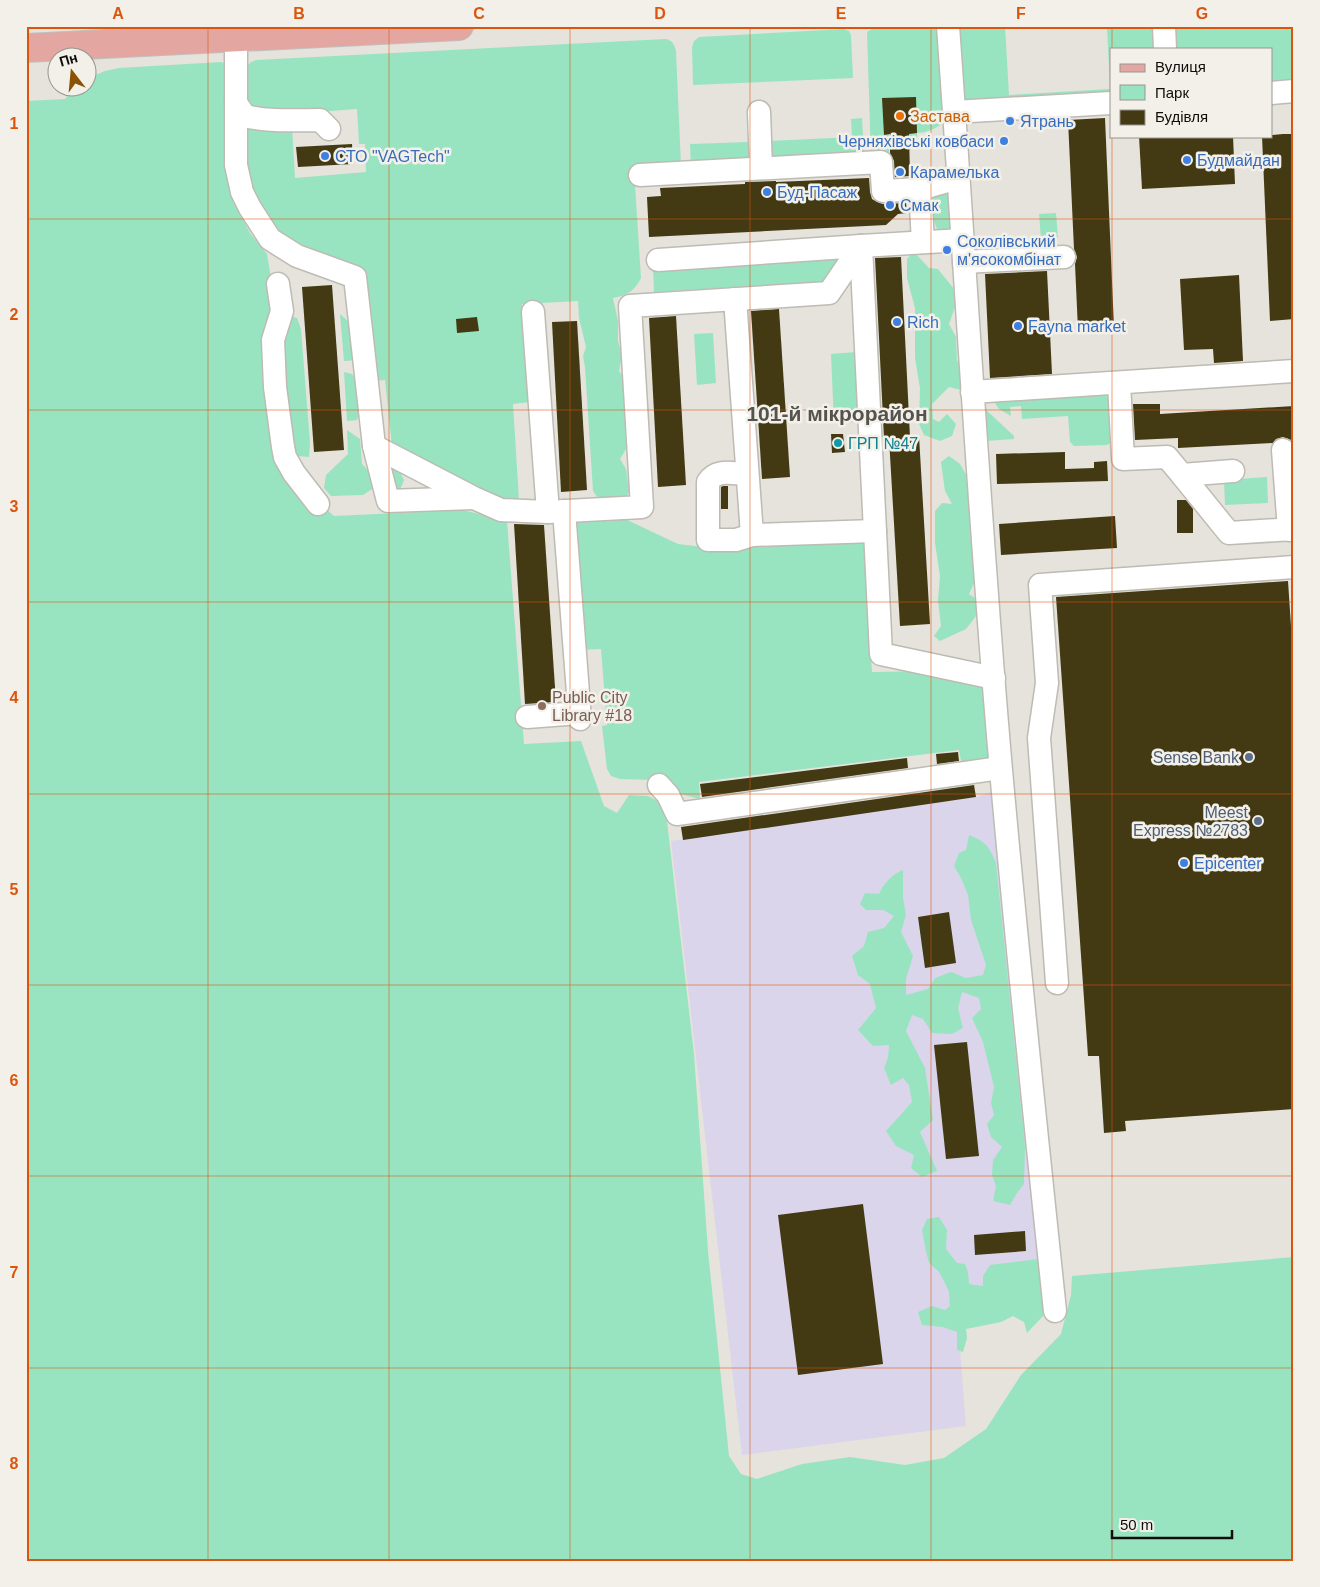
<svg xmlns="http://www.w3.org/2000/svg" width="1320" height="1587" viewBox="0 0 1320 1587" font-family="Helvetica,sans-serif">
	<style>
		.industrial { fill: #dbd5eb }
		.green { fill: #98e4c1 }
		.building { fill: #433913 }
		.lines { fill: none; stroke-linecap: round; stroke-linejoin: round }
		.minor-casing { stroke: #bdbbb3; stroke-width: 25 }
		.major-casing { stroke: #c1c0c0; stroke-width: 30 }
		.minor { stroke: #fff; stroke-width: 22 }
		.major { stroke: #e3a6a0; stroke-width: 28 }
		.grid { fill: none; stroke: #dd550c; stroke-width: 1; stroke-opacity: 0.55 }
		.food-dot { fill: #e8710a; stroke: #f2f0e8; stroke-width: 2 }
		.shop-dot { fill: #3f7fe0; stroke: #f2f0e8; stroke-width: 2 }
		.culture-dot { fill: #0f9aa8; stroke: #f2f0e8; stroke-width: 2 }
		.education-dot { fill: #8d6e63; stroke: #f2f0e8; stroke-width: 2 }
		.service-dot { fill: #5c6f8a; stroke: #f2f0e8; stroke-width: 2 }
		.labels { text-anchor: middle; stroke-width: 5; stroke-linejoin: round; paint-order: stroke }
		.food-label { font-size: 16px; fill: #c56008; stroke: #f2f0e8; text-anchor: start }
		.shop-label { font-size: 16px; fill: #366cbe; stroke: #f2f0e8; text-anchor: start }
		.culture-label { font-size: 16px; fill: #0d838f; stroke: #f2f0e8; text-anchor: start }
		.education-label { font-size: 16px; fill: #785e54; stroke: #f2f0e8; text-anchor: start }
		.service-label { font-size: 16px; fill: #4e5e75; stroke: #f2f0e8; text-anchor: end }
		.district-label { font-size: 21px; font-weight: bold; fill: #55534d; stroke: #f2f0e8 }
		.neatline { fill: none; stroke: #dd550c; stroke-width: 2 }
		.grid-label { font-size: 16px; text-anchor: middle; font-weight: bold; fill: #dd550c }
	</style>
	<rect width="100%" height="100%" fill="#e5e3db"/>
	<path class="industrial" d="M991 792 1034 1211 1041 1301 957 1311 966 1426 742 1455 671 841 976 797Z"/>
	<g class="green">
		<path d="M894 26H935L938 29 947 120C938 128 929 132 917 133V139L889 140V157L871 158 867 32 875 27Z"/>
		<path d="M956 26H1005L1009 95 1110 89 1107 26H1152L1154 49H1111V96L960 105Z"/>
		<path d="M1175 26H1294V85L1271 87V49H1176Z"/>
		<path d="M844 29 849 31 851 35 853 78 693 85 692 47 694 41 699 37Z"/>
		<path d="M666 39C673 41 674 44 676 51L681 166 634 169 641 278C635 291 626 296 613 298L618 321V341L622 356 619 371 625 379 629 394 625 413V437L628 446 620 459 626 469 629 492 623 502 601 503 593 491 585 367 583 356 586 347 579 318 578 301 522 304 530 402 513 404 519 500H505L491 496 392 446 385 380 374 381 362 272 317 254 273 227 258 209 245 164V120L292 127 295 178 366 172 365 144H359L357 109 291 114 247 111 246 67 251 62 256 60Z"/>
		<path d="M221 62 227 64 233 191 241 216 250 233 267 254 276 308 287 474 334 516 463 510 507 521 524 744 581 741 604 806 617 813 629 795 648 796 661 803 667 821 694 1054 708 1251 729 1456 741 1474 757 1479 802 1464 850 1457 905 1465 944 1458 986 1429 1021 1375 1061 1334 1071 1295 1072 1276 1294 1257V1561H26V101L65 99 74 88H88V78L105 71 119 68Z"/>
		<path d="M862 118 864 158 771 162 770 141 852 137 851 119Z"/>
		<path d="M748 142 749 163 691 166 690 144Z"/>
		<path d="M944 191 951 193 954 228 945 232 937 229C932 216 929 207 935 194Z"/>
		<path d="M1056 213 1058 238 1041 239 1039 214Z"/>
		<path d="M845 254 826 282 654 292 653 266Z"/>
		<path d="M916 254 929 268 938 269 954 289 956 304 949 324 956 337 957 360 965 377 961 390 949 387 932 404 933 419 939 422 947 414 956 424 952 436 940 441 924 435 919 424 920 388 915 358V308L907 278V259L911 255Z"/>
		<path d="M340 314 351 324 358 360 344 361Z"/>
		<path d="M290 316 297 318 301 329 310 443 309 457 297 456 286 440 277 343Z"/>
		<path d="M713 333 716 383 697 385 694 334Z"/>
		<path d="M856 352 859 422 834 423 831 354Z"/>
		<path d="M344 372 352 374C364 394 365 398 357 420L347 421Z"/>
		<path d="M1104 391 1108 399 1111 440 1110 443 1107 445 1074 446 1070 442 1068 416 1022 419 1021 406 1010 407 1011 416 999 409 993 400Z"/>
		<path d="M985 409 1014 436V439L986 441Z"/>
		<path d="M347 430 360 439 362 464 371 473 375 487 363 495 331 496 324 488 326 475 348 454Z"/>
		<path d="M949 456 960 464 969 480 980 570 969 594 978 600 980 611 966 629 940 641 934 636 941 626 938 600 940 576 935 543V511L942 503 952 504 945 491 941 462Z"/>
		<path d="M390 466 400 472 404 480 400 490H395Z"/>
		<path d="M1267 477 1268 503 1225 505 1224 480Z"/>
		<path d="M623 518 678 544 720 549 863 536 872 672 930 671 987 687 992 761 962 766 959 750 699 782 700 799 672 792 655 780 620 779 611 776 607 769 602 726 607 725 601 649 580 650 573 523 579 519Z"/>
		<path d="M969 835C985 841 990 847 996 863L1025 1146 1024 1184 1017 1193 1010 1205 993 1201 996 1186 992 1175 993 1160 1002 1147 991 1137 987 1124 994 1115 991 1103 994 1087 983 1042 972 1018 981 1009 979 998 962 992 958 1008 963 1028 952 1034 932 1033 923 1019 912 1015 906 1031 925 1068 933 1120 920 1132 937 1171 922 1177 911 1168 914 1155 896 1146 886 1131 912 1102 909 1085 903 1078 891 1085 884 1068 888 1058 889 1045 873 1046 858 1030 876 1008 870 984 858 975 852 956 864 946 868 932 884 928 894 916 883 910H866L860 904 865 893 879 894C884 883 891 875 903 870V898L906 915 901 932 913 956 906 979V995L928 989 935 978 951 972 966 978 983 975 986 965 971 920 968 895 961 878 954 866 959 853 966 850Z"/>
		<path d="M939 1217 947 1230 946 1249 957 1263 965 1264 968 1272 969 1284 983 1286V1276L990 1265 1038 1259 1044 1289 1043 1316 1027 1333 1024 1322 1013 1316 1001 1322 966 1329 967 1338 963 1352 957 1350V1332L943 1327 922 1325 918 1312 932 1306 945 1310 950 1306 949 1292 944 1281 939 1272 929 1263 926 1251 922 1230 927 1219Z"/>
	</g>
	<g class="building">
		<path d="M916 97 917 133 909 134 910 176 895 177 894 161 890 153V134L884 135 882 98Z"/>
		<path d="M1105 118 1114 328 1078 330 1075 264 1077 257 1074 249 1068 120Z"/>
		<path d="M1283 134H1294V319L1270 321 1262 136Z"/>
		<path d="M1139 136H1233L1235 184 1142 189Z"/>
		<path d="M352 144 353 164 298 167 296 147Z"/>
		<path d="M869 178 870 192 872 199 877 202 883 204 906 203 907 213 898 214 886 225 649 237 647 197 661 196 660 188 745 184V182L776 181V182Z"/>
		<path d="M901 257 910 437 919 436 930 624 900 626 889 438H884L875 258Z"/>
		<path d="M1047 271 1052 374 990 378 985 274Z"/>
		<path d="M1239 275 1243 361 1214 363 1213 349 1184 350 1180 279Z"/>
		<path d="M332 285 344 450 314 452 302 287Z"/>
		<path d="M779 309 790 477 762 479 751 311Z"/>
		<path d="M676 316 686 485 658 487 649 318Z"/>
		<path d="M477 317 479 331 457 333 456 319Z"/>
		<path d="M577 321 587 490 561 492 552 322Z"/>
		<path d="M1133 404H1160V414L1294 406V441L1283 437 1276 439 1273 443 1178 448V438L1135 440Z"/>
		<path d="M831 434H843L845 452 832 453Z"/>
		<path d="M1065 452V469L1094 468V462L1107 461 1108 481 997 484 996 454Z"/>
		<path d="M723 486H728V509H721V487Z"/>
		<path d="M1177 500H1186L1193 509V533H1177Z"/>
		<path d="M1115 516 1117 548 1001 555 999 524Z"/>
		<path d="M514 524 544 525 556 702 525 704Z"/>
		<path d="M1288 581 1294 671V1109L1125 1121 1126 1131 1104 1133 1099 1056H1088L1056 597Z"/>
		<path d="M958 752 959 761 937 764 936 754Z"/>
		<path d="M907 758 908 768 702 797 700 784Z"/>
		<path d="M974 785 976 797 683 840 681 827Z"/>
		<path d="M949 912 956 963 925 968 918 917Z"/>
		<path d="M967 1042 979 1156 946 1159 934 1045Z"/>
		<path d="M863 1204 883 1364 798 1375 778 1215Z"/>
		<path d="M1025 1231 1026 1251 975 1255 974 1235Z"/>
	</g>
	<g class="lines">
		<defs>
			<g id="minor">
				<path d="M948 26C966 274 979 522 1001 770 1017 950 1036 1131 1055 1311"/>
				<path d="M1164 26 1165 49"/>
				<path d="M236 38V165L242 192 250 208 270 239 297 256 355 277 374 446 474 498 501 510 548 512"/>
				<path d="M1271 93 1294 91"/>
				<path d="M236 103 245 116C269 122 295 120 320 120L329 129"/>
				<path d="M759 112 761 168"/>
				<path d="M954 112 1111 103"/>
				<path d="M640 175 881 162 883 191 920 189 958 178"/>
				<path d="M920 189 923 242"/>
				<path d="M962 240 861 246 881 654 994 678"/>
				<path d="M658 260 861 246"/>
				<path d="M964 262 1064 257"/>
				<path d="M278 284 282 311 273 340 275 387 283 447 285 457 294 473 318 504"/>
				<path d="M735 299 752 535"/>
				<path d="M533 312 548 512 642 507 630 306 829 293 861 246"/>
				<path d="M1119 383 1123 459 1167 457 1182 475 1233 471"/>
				<path d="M972 392 1294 371"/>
				<path d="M374 446 388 501 473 498"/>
				<path d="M1283 450 1289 530"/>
				<path d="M747 474C733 474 717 468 708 482V540H736L752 535 875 531"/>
				<path d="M1182 475 1229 533 1294 529"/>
				<path d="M564 511 580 719"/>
				<path d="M527 717 579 713"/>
				<path d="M659 785 668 795 677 814 1000 768"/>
				<path d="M1057 983 1039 738 1047 683 1040 585 1294 567"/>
			</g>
			<path id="major" d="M26 48 459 26"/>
		</defs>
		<use href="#minor" class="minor-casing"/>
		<use href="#major" class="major-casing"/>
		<use href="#minor" class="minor"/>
		<use href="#major" class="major"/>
	</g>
	<path class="grid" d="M208 26V1561M389 26V1561M570 26V1561M750 26V1561M931 26V1561M1112 26V49M1112 136V1561M26 219H1294M26 410H1294M26 602H1294M26 794H1294M26 985H1294M26 1176H1294M26 1368H1294"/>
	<circle class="food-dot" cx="900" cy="116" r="5"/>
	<g class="shop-dot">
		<circle cx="1010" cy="121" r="5"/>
		<circle cx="1004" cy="141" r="5"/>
		<circle cx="325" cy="156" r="5"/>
		<circle cx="1187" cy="160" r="5"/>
		<circle cx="900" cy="172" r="5"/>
		<circle cx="767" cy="192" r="5"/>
		<circle cx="890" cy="205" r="5"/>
		<circle cx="947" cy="250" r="5"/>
		<circle cx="897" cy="322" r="5"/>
		<circle cx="1018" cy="326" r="5"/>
		<circle cx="1184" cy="863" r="5"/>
	</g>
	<circle class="culture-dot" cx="838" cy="443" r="5"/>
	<circle class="education-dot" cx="542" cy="706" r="5"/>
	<g class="service-dot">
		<circle cx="1249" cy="757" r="5"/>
		<circle cx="1258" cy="821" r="5"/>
	</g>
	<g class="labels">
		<g class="food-label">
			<text x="910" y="122">Застава</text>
		</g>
		<g class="shop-label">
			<text x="1020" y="127">Ятрань</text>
			<text x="994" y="147" text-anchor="end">Черняхівські ковбаси</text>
			<text x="335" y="162">СТО "VAGTech"</text>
			<text x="1197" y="166">Будмайдан</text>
			<text x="910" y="178">Карамелька</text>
			<text x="777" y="198">Буд-Пасаж</text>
			<text x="900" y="211">Смак</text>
			<text x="957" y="247">Соколівський<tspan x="957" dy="18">м'ясокомбінат</tspan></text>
			<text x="907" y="328">Rich</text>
			<text x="1028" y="332">Fayna market</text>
			<text x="1194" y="869">Epicenter</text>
		</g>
		<g class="culture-label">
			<text x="848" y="449">ГРП №47</text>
		</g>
		<g class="education-label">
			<text x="552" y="703">Public City<tspan x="552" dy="18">Library #18</tspan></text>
		</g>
		<g class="service-label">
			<text x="1239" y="763">Sense Bank</text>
			<text x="1248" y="818">Meest<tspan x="1248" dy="18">Express №2783</tspan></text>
		</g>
		<g class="district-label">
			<text x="837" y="421">101-й мікрорайон</text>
		</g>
	</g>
	<rect width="1320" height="1587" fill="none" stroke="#f2f0e8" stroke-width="55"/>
	<rect x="1110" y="48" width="162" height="90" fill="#f2f0e8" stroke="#979690"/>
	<rect x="1120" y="64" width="25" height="8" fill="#e3a6a0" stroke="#979690"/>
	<text x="1155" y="72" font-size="15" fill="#0f0e0c">Вулиця</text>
	<rect x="1120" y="85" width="25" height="15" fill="#98e4c1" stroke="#979690"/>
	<text x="1155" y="98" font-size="15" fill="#0f0e0c">Парк</text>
	<rect x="1120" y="110" width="25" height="15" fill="#433913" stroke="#979690"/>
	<text x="1155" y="122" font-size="15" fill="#0f0e0c">Будівля</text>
	<g transform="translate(72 72) rotate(344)"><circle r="24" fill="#f2f0e8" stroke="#979690"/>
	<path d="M0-4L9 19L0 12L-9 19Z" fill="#8a5303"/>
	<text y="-8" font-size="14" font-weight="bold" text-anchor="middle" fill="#0f0e0c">Пн</text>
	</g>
	<path d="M1112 1530v8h120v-8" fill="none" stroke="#0f0e0c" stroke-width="2.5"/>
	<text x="1120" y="1530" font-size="15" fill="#0f0e0c" stroke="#f2f0e8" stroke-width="4" paint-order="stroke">50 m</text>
	<rect x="28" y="28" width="1264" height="1532" class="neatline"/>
	<g class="grid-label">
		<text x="118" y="19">A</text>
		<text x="299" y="19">B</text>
		<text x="479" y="19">C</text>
		<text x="660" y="19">D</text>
		<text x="841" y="19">E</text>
		<text x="1021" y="19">F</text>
		<text x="1202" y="19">G</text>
		<text x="14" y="129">1</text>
		<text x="14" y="320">2</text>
		<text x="14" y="512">3</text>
		<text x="14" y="703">4</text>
		<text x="14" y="895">5</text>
		<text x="14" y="1086">6</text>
		<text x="14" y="1278">7</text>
		<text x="14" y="1469">8</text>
	</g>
</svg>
